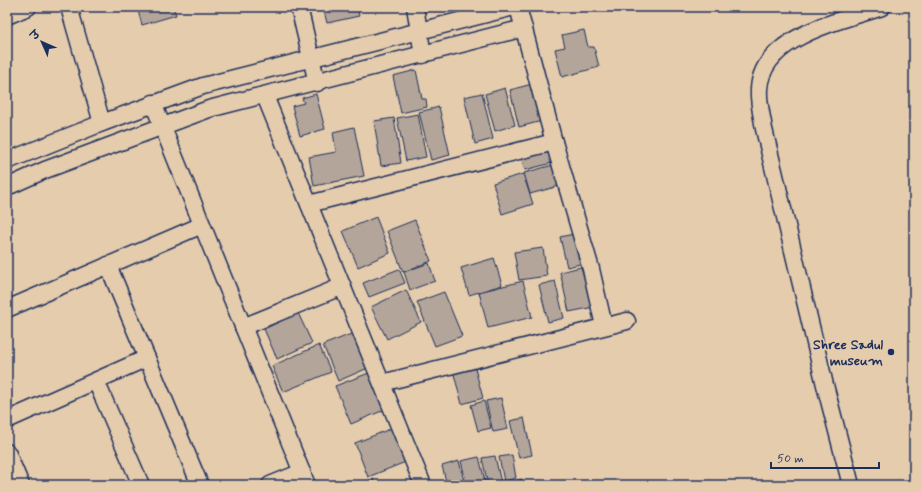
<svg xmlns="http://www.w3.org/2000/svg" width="921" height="492" viewBox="0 0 921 492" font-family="Mynerve,'Playpen Sans Deva',sans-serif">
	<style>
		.building { fill: #b3a599; stroke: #1b2f5e }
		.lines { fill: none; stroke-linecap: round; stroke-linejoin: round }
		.street-casing { stroke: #1b2f5e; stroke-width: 19 }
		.street { stroke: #e5ccad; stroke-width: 16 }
		.poi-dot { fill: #1b2f5e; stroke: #e5ccad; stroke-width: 1.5 }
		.labels { text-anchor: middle; stroke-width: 3; stroke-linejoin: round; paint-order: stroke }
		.poi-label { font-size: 14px; font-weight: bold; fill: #1b2f5e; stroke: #e5ccad; text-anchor: end }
	</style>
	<rect width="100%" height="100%" fill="#e5ccad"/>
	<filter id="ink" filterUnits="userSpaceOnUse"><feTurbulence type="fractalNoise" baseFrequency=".025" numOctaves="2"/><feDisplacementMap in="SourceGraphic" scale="8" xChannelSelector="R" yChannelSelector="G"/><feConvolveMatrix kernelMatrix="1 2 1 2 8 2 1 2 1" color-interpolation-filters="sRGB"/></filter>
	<g filter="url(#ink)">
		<g class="building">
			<path d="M137 7H173L176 15 142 25Z"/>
			<path d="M323 7H357L359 16 327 23Z"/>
			<path d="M584 30 588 47H594L599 67 562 77 555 49 565 47 562 35Z"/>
			<path d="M416 70 422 99H426L427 107 401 113 393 76Z"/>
			<path d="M532 84 542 121 519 127 510 90Z"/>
			<path d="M505 88 515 125 495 131 485 94Z"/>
			<path d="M482 93 493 139 475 144 464 97Z"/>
			<path d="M316 94 325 129 300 136 292 106 304 103 302 98Z"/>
			<path d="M439 107 450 155 431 160 419 112Z"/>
			<path d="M418 114 426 157 406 161 397 118Z"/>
			<path d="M394 118 401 163 381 166 374 121Z"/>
			<path d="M354 127 364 176 314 186 309 157 336 152 333 132Z"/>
			<path d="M548 147 552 163 525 170 520 154Z"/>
			<path d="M553 165 559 186 530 194 524 173Z"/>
			<path d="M523 174 533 204 502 214 493 183Z"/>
			<path d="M376 217 390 253 358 267 343 231Z"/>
			<path d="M415 220 431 261 403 272 387 231Z"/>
			<path d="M578 233 585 263 567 267 560 237Z"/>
			<path d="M543 248 547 276 519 280 514 252Z"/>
			<path d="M494 258 502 285 469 295 461 268Z"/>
			<path d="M429 263 435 281 410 290 404 272Z"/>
			<path d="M585 266 594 307 569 312 560 272Z"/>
			<path d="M399 269 405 283 369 297 363 283Z"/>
			<path d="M523 281 532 317 488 328 479 292Z"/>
			<path d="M555 281 564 318 548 322 539 285Z"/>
			<path d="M406 290 421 322 387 339 371 307Z"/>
			<path d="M444 292 462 336 435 346 417 302Z"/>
			<path d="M298 313 312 343 277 359 264 329Z"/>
			<path d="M354 333 368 368 338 381 323 345Z"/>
			<path d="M319 345 331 372 283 392 272 366Z"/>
			<path d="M474 365 483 398 462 404 453 371Z"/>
			<path d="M369 373 384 410 351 424 335 386Z"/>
			<path d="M501 398 508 429 493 432 486 401Z"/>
			<path d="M484 401 491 428 478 431 471 405Z"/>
			<path d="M524 418 532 455 519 458 510 421Z"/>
			<path d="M395 427 408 461 368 477 355 443Z"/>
			<path d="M512 455 516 478 504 481 499 457Z"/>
			<path d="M495 456 501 483 488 485 482 458Z"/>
			<path d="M479 457 486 485H467L461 461Z"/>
			<path d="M459 461 465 485H447L442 466Z"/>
			<path d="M373 479 375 485H359Z"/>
			<path d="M522 479 523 485H505L504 483Z"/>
		</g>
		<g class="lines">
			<defs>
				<g id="street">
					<path d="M69 7 102 123"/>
					<path d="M299 7 317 83"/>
					<path d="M415 7 423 55"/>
					<path d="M518 7 554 142"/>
					<path d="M7 16 28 7"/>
					<path d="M265 96 423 485"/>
					<path d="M153 103 307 485"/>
					<path d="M7 161 102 123 203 86 514 7"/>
					<path d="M7 187 45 170 209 109 524 28"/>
					<path d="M309 204 554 142 591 269 604 326"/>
					<path d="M108 265 200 485"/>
					<path d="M7 309 202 225"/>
					<path d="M243 327 343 286"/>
					<path d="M96 381 141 485"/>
					<path d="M382 383 627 321"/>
					<path d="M7 420 147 358"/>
					<path d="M7 452 21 485"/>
					<path d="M270 485 302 472"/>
					<path d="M851 485 825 385 764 129C762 116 758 102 759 89 762 36 841 21 882 7"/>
				</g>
			</defs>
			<use href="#street" class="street-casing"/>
			<use href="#street" class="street"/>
		</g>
	</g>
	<circle class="poi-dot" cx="891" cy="352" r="4"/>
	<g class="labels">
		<g class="poi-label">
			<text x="883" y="349">Shree Sadul<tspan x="883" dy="16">museum</tspan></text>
		</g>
	</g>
	<rect width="921" height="492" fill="none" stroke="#e5ccad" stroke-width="24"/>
	<rect x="12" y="12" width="897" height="468" fill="none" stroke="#1b2f5e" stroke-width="1.5" filter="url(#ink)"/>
	<g transform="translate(42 42) rotate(315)" stroke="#e5ccad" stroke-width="3" paint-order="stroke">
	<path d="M0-3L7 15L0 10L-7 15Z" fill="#1b2f5e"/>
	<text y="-6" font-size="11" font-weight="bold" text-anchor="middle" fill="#1b2f5e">उ</text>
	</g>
	<path d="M771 462v6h108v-6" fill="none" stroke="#1b2f5e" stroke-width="2"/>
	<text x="777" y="462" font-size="12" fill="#1b2f5e" stroke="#e5ccad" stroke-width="3" paint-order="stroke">50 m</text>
</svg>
